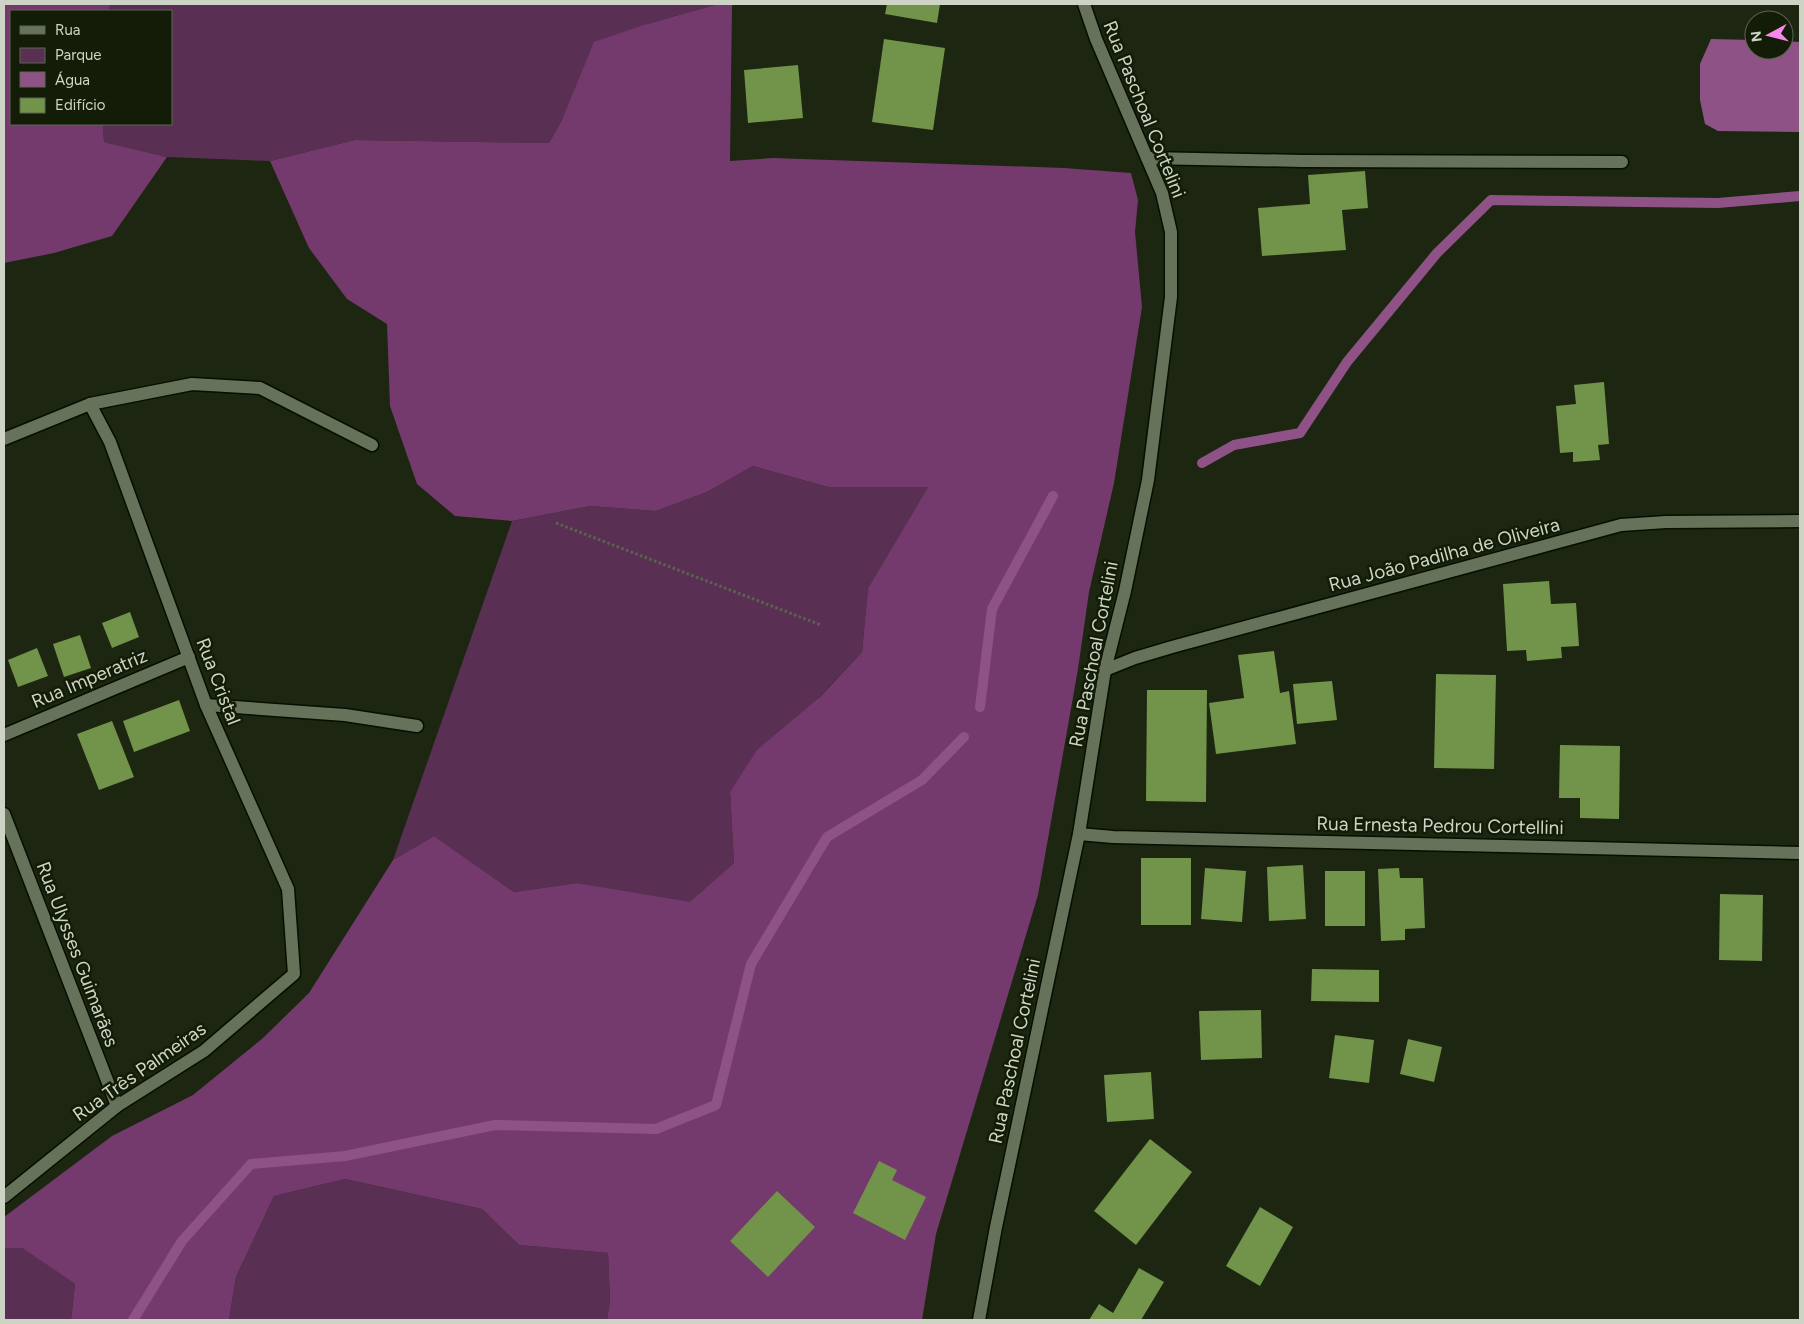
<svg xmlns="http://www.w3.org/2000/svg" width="1804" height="1324" viewBox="0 0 1804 1324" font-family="Figtree,sans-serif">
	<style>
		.green { fill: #593054 }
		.forest { fill: #743a6d }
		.water { fill: #8f5287 }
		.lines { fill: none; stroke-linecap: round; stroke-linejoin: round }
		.stream { stroke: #8f5287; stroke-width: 10 }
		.building { fill: #71934a }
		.lane-casing { stroke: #060f00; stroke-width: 15 }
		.street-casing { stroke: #060f00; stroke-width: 15 }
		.path { stroke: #5a6350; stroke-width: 3; stroke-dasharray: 2.5 2.5; stroke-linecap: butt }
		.lane { stroke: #667259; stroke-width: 12 }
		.street { stroke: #667259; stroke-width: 12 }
		.labels { text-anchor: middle; stroke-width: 5; stroke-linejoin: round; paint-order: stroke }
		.street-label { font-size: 19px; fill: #cdd4c6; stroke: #131c07 }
	</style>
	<rect width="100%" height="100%" fill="#1c2610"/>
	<g class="green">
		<path d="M110 4H718L647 24 562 120 549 143 355 140 270 161 167 157 104 142 103 124H171V11H109Z"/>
		<path d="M753 466 828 487H928L868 588 862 652 730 792 734 863 690 903 577 883 514 892 434 836 393 860 512 521 590 506 656 511 707 492Z"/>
		<path d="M345 1179 482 1209 519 1245 608 1253 610 1301 607 1320H229L236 1277 274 1196Z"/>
		<path d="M4 1248H22L75 1284 71 1320H4Z"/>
	</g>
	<g class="forest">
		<path d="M4 4H110L109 11H11V124H103L104 142 167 157 112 236 54 253 4 263Z"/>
		<path d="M718 4H732L730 161 773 158 1064 168 1131 173 1138 200 1135 232 1142 307 1114 483 1089 592 1078 669 1038 895 936 1234 922 1320H607L610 1301 608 1253 519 1245 482 1209 345 1179 274 1196 236 1277 229 1320H71L75 1284 22 1248H4V1217L112 1136 193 1095 263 1038 309 993 393 860 434 836 514 892 577 883 690 902 734 863 730 792 757 750 820 697 862 652 868 588 928 487H828L753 466 707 492 656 511 590 506 512 521 455 516 417 484 390 406 387 324 347 299 309 248 270 161 355 140 549 143 562 120 594 42 647 24Z"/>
	</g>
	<path class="water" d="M1711 39 1754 40V50H1784V41L1800 42V132L1718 131 1705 124 1700 100V64Z"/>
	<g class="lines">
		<g class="stream">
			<path d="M1202 463 1234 445 1300 433 1347 362 1437 253 1491 200 1718 203 1800 196"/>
			<path d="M980 707 992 609 1053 496"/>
			<path d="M133 1320 182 1241 251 1164 345 1156 495 1125 656 1129 716 1105 751 964 827 837 922 780 964 737"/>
		</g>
	</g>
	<g class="building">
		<path d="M887 4H940L937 23 885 14Z"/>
		<path d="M884 39 945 48 933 130 872 122Z"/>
		<path d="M798 65 803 118 748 123 744 70Z"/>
		<path d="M1365 171 1368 208 1342 210 1346 250 1262 256 1258 208 1310 204 1308 175Z"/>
		<path d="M1604 382 1609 444 1598 445 1600 460 1573 462V452L1560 453 1556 406 1576 404 1574 385Z"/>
		<path d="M1549 581 1551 604 1576 603 1579 646 1561 647 1562 658 1527 661 1526 650 1507 651 1503 584Z"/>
		<path d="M130 612 139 637 112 648 102 623Z"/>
		<path d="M80 635 91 668 64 677 53 644Z"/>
		<path d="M37 648 48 676 18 687 8 660Z"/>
		<path d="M1274 651 1280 693 1289 691 1296 744 1216 754 1209 703 1244 698 1238 655Z"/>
		<path d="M1436 674 1496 675 1494 769 1434 768Z"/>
		<path d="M1332 681 1337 720 1297 724 1293 684Z"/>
		<path d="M1147 690H1207L1206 802 1146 801Z"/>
		<path d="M179 700 190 731 134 752 123 721Z"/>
		<path d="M112 721 134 777 99 790 77 734Z"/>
		<path d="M1560 745 1620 746 1619 819 1580 818V798H1559Z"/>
		<rect x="1141" y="858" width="50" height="67"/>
		<path d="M1303 865 1306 919 1269 921 1267 867Z"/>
		<path d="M1205 868 1246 871 1242 922 1201 919Z"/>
		<path d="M1399 868 1400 878H1423L1425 928 1405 929V940L1381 941 1378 869Z"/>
		<rect x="1325" y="871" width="40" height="55"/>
		<path d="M1720 894 1763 895 1762 961 1719 960Z"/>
		<path d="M1312 969 1379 970V1002L1311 1001Z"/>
		<path d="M1261 1010 1262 1058 1201 1060 1199 1011Z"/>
		<path d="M1335 1035 1374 1040 1369 1083 1329 1078Z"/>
		<path d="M1408 1039 1442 1047 1434 1082 1400 1074Z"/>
		<path d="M1151 1072 1154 1119 1107 1122 1104 1075Z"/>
		<path d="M1150 1139 1192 1172 1136 1245 1094 1211Z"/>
		<path d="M879 1161 897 1170 892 1180 926 1197 905 1240 853 1213Z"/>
		<path d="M777 1191 815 1227 768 1277 730 1241Z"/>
		<path d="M1260 1207 1293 1227 1260 1286 1226 1266Z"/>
		<path d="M1139 1268 1164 1282 1141 1320H1089L1099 1304 1113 1313Z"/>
	</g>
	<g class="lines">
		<defs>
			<g id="lane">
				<path d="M1147 158 1303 161 1622 162"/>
				<path d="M206 705 345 715 417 726"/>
				<path d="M4 735 189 657"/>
				<path d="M4 814 117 1106"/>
				<path d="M4 1197 117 1106 204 1051 294 974 288 889 206 705 110 442 90 404 192 384 260 388 372 445"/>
			</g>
			<g id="street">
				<path d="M4 439 90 404"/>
				<path d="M1105 670 1135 658 1172 647 1621 525 1666 522 1800 521"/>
				<path d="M1079 834 1113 837 1800 853"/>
				<path d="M979 1320 996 1227 1079 834 1105 670 1125 591 1148 480 1171 297V232L1162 193 1096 39 1084 4"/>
			</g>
		</defs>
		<use href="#lane" class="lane-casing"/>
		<use href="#street" class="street-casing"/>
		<path class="path" d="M556 523 821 625"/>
		<use href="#lane" class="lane"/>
		<use href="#street" class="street"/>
	</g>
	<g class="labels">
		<g class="street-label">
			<text transform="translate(1145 109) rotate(68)" y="7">Rua Paschoal Cortelini</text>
			<text transform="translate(1444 554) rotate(-15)" y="7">Rua João Padilha de Oliveira</text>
			<text transform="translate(1093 654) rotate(-79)" y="7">Rua Paschoal Cortelini</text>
			<text transform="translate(89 678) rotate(-23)" y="7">Rua Imperatriz</text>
			<text transform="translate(219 681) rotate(69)" y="7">Rua Cristal</text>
			<text transform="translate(1440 825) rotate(1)" y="7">Rua Ernesta Pedrou Cortellini</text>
			<text transform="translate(78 954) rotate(69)" y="7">Rua Ulysses Guimarães</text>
			<text transform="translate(1014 1051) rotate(-78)" y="7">Rua Paschoal Cortelini</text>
			<text transform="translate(139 1071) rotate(-35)" y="7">Rua Três Palmeiras</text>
		</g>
	</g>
	<rect width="1804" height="1324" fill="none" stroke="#cdd4c6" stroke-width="10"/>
	<rect x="10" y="10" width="162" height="115" fill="#131c07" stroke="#5d6653"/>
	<rect x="20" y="26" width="25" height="8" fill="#667259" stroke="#5d6653"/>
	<text x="55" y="35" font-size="15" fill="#cdd4c6">Rua</text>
	<rect x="20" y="48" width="25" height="15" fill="#593054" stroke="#5d6653"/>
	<text x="55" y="60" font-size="15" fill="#cdd4c6">Parque</text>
	<rect x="20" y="72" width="25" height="15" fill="#8f5287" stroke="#5d6653"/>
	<text x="55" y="85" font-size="15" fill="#cdd4c6">Água</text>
	<rect x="20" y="98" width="25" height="15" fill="#71934a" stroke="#5d6653"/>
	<text x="55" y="110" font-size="15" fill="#cdd4c6">Edifício</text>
	<g transform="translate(1769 35) rotate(263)"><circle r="24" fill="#131c07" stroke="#5d6653"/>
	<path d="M0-4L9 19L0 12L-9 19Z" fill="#f888ea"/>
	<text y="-8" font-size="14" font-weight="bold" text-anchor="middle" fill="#cdd4c6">N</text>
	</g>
</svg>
